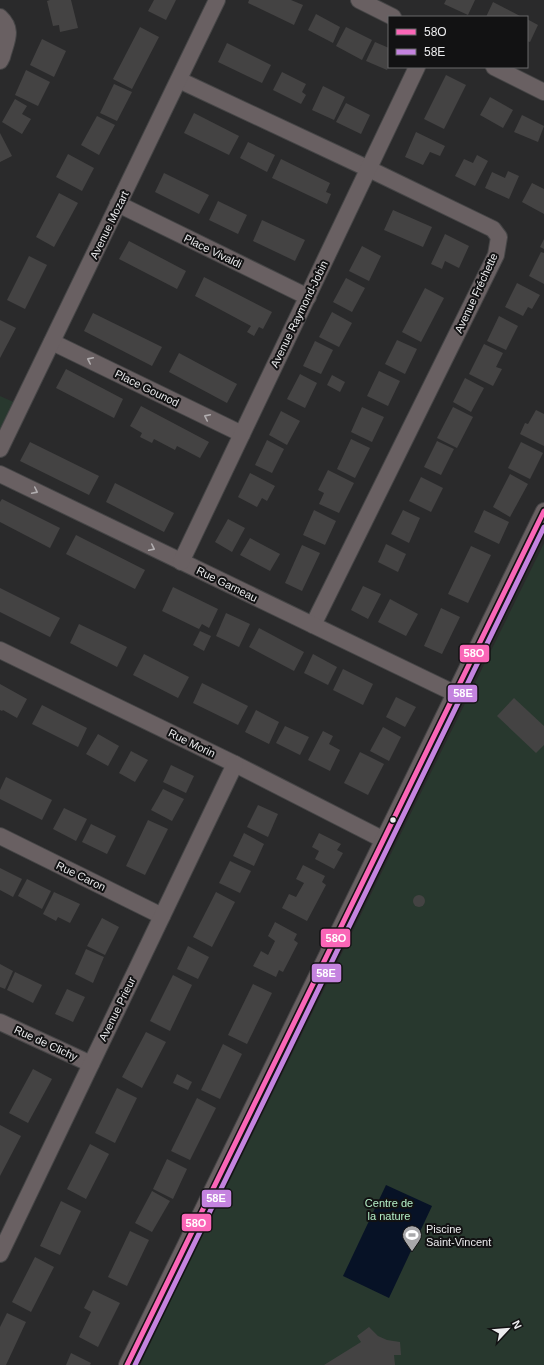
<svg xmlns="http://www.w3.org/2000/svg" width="544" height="1365" viewBox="0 0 544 1365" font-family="Arial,sans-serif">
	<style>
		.green { fill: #28382e }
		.water { fill: #071226 }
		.building { fill: #444343 }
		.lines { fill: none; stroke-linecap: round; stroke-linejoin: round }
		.minor-casing { stroke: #454546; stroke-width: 18 }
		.minor { stroke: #696062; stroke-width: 16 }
		.bus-1-casing { stroke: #121213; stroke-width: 8 }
		.bus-2-casing { stroke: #121213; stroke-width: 8 }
		.bus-1 { stroke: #fa66b7; stroke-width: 5 }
		.bus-2 { stroke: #c483df; stroke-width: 5 }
		.oneway { stroke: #b1adaf }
		.bus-dot { fill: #ececee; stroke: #121213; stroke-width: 1.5 }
		.labels { text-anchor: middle; stroke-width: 4; stroke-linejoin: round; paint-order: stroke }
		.street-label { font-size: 11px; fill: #ececee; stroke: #121213 }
		.park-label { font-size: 11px; fill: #b4efc7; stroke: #121213 }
		.poi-label { font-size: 11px; fill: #ececee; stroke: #121213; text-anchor: start }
		.line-badge { stroke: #121213; stroke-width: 1.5 }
		.badge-label { font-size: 11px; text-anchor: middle; font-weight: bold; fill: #fff }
	</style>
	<rect width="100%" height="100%" fill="#2a2a2b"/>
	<g class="green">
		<path d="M0 396 18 404 0 441Z"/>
		<path d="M544 543V1365H140L167 1308Z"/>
	</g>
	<path class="water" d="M386 1185 432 1206 389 1298 343 1276Z"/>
	<g class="building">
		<path d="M50 0H71L78 28 60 32 59 25 53 26 47 1Z"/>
		<path d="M154 0H176L166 20 148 11Z"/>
		<path d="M249 0H291L303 5 294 25 248 3Z"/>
		<path d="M446 0H475L468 15 444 4Z"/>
		<path d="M493 2 522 17H486Z"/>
		<path d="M316 14 340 27 333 43 308 30Z"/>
		<path d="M527 19 538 25 530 42 527 41Z"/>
		<path d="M140 27 159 37 132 89 113 79Z"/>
		<path d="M346 27 372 40 362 60 336 46Z"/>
		<path d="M42 39 66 51 54 77 30 65Z"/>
		<path d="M375 42 389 48V66L387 70 366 61Z"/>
		<path d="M227 43 271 65 262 83 218 62Z"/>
		<path d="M26 70 50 82 38 106 15 95Z"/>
		<path d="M282 72 306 84 302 92 306 95 301 104 273 90Z"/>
		<path d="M446 75 466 85 444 129 424 119Z"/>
		<path d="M114 84 132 92 117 121 100 113Z"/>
		<path d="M323 86 345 97 334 120 312 110Z"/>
		<path d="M490 97 513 110 503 128 480 115Z"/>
		<path d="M15 99 27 106 22 114 31 119 22 134 2 122Z"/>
		<path d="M346 103 370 115 361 134 336 122Z"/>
		<path d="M194 113 239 136 229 155 184 133Z"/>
		<path d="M522 115 544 126 538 142 514 132Z"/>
		<path d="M97 116 115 125 99 155 81 145Z"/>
		<path d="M416 132 445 146 440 156 430 152 423 165 405 157Z"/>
		<path d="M0 133 12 156 0 162Z"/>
		<path d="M248 142 275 155 267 172 240 158Z"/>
		<path d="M68 154 94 168 82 191 56 177Z"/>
		<path d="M477 155 488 161 475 186 455 176 464 159 473 163Z"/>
		<path d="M281 159 330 183 326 192 331 194 327 204 272 178Z"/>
		<path d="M508 171 519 176 509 199 485 188 492 172 505 178Z"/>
		<path d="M164 173 209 195 199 214 155 192Z"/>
		<path d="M532 183 544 189V214L522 202Z"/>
		<path d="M59 193 78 203 54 247 36 237Z"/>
		<path d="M218 201 247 215 238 234 209 220Z"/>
		<path d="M393 210 432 227 423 247 384 230Z"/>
		<path d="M262 220 305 240 295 261 253 241Z"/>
		<path d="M445 234 469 246 459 268 445 261 442 269 431 264Z"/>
		<path d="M544 239V249L540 247Z"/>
		<path d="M129 241 186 271 177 289 119 259Z"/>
		<path d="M362 246 381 256 369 281 349 271Z"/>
		<path d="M541 252 544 253V284L529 276Z"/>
		<path d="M29 256 47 265 25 309 7 300Z"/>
		<path d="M204 277 272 312 263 329 259 327 254 336 247 332 251 326 195 296Z"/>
		<path d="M346 278 365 288 352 312 333 302Z"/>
		<path d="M517 283 540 295 532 309 528 307 523 316 505 307Z"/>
		<path d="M425 288 444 298 421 342 402 332Z"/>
		<path d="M332 312 352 323 339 347 319 337Z"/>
		<path d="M93 313 162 347 152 366 84 331Z"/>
		<path d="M499 316 518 326 506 350 487 341Z"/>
		<path d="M0 320 16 328 0 358Z"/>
		<path d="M397 340 417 349 405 374 385 364Z"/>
		<path d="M315 341 333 350 321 374 303 366Z"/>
		<path d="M484 344 503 353 496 367 502 369 493 386 469 374Z"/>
		<path d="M179 353 237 384 227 403 169 372Z"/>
		<path d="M66 369 123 399 114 418 56 388Z"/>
		<path d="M379 371 400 381 388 406 367 396Z"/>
		<path d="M300 374 317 383 305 408 287 399Z"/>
		<path d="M332 375 345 382 340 392 327 385Z"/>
		<path d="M465 378 484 388 471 412 453 402Z"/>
		<path d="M141 406 209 442 200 458 177 446 175 450 154 439 152 443 140 437 142 433 130 426Z"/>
		<path d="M362 407 384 417 372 442 351 432Z"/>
		<path d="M453 407 473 417 457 448 437 438Z"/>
		<path d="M536 410 544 414V446L520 434 525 423 528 424Z"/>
		<path d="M281 411 300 421 287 445 269 435Z"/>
		<path d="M351 439 370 448 355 478 337 469Z"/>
		<path d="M267 440 284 449 272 473 255 465Z"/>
		<path d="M437 441 454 449 441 475 424 467Z"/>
		<path d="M30 442 99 476 89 495 20 461Z"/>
		<path d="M521 442 543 453 530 479 508 468Z"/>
		<path d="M328 470 354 483 339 513 319 504 324 493 318 490Z"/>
		<path d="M250 473 275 486 267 501 262 498 257 507 238 497Z"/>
		<path d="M510 474 528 484 510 517 493 507Z"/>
		<path d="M421 477 443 488 431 512 409 501Z"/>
		<path d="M115 483 174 513 164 532 106 502Z"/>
		<path d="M2 499 60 528 50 548 0 522V502Z"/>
		<path d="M314 510 336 521 325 545 303 535Z"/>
		<path d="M403 510 420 518 409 543 391 534Z"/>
		<path d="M484 510 509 522 499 544 474 532Z"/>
		<path d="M228 519 245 528 232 552 215 542Z"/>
		<path d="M76 535 145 570 135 589 66 554Z"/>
		<path d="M250 538 280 554 270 571 240 555Z"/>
		<path d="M386 544 406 554 398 572 378 562Z"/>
		<path d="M302 545 320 553 302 591 285 583Z"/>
		<path d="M471 546 491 555 468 603 448 594Z"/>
		<path d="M363 586 381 594 368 619 351 610Z"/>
		<path d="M173 587 218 609 209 628 202 624 199 629 162 611Z"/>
		<path d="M0 588 60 618 50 637 0 612Z"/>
		<path d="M390 599 418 614 406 636 378 622Z"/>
		<path d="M441 608 460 617 442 654 424 646Z"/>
		<path d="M226 613 250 624 239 647 216 636Z"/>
		<path d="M79 624 127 647 117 667 70 643Z"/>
		<path d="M259 628 304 652 294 671 249 647Z"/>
		<path d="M200 631 211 636 204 651 193 645Z"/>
		<path d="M144 654 189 677 178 698 133 675Z"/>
		<path d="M313 654 337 667 328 685 304 673Z"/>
		<path d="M343 669 373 684 363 705 333 690Z"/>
		<path d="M202 683 248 706 238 725 193 703Z"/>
		<path d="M0 684 27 699 17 718 3 710 2 711 0 710Z"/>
		<path d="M396 697 416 707 405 727 386 717Z"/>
		<path d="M514 698 544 726V745L536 753 497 716Z"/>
		<path d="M42 705 87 728 78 747 32 724Z"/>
		<path d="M256 710 279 722 269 744 245 732Z"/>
		<path d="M285 726 309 737 300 755 276 743Z"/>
		<path d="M383 727 401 737 389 761 370 751Z"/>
		<path d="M323 731 333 736 329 744 340 750 330 771 308 760Z"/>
		<path d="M98 734 119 746 108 766 86 754Z"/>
		<path d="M131 751 148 760 135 782 119 773Z"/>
		<path d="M360 752 384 764 368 795 344 783Z"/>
		<path d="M171 765 194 776 186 793 163 782Z"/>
		<path d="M6 777 52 800 42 820 0 799V790Z"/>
		<path d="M163 789 184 799 172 821 151 810Z"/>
		<path d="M258 805 278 814 268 837 247 827Z"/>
		<path d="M64 808 87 819 76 841 53 829Z"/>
		<path d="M148 820 168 829 145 875 126 866Z"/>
		<path d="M91 824 116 836 107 854 82 842Z"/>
		<path d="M244 833 264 844 254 866 233 856Z"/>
		<path d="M319 833 341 844 337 850 343 853 334 869 315 859 319 851 312 847Z"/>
		<path d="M230 861 251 871 240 893 219 883Z"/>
		<path d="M303 865 325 876 322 882 326 885 307 921 282 908 289 894 296 897 304 883 296 879Z"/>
		<path d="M0 868 22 879 13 897 0 890Z"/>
		<path d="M27 879 51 891 42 909 18 896Z"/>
		<path d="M54 892 80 904 70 923 58 917 56 921 43 914Z"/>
		<path d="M216 892 235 902 212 947 193 937Z"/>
		<circle cx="419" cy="901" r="6"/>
		<path d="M102 918 119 927 105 955 87 946Z"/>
		<path d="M275 922 297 934 294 940 298 943 283 972 279 970 276 977 253 966 261 951 268 955 275 941 268 936Z"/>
		<path d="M188 946 209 957 198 979 177 969Z"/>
		<path d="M86 949 104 957 93 983 75 974Z"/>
		<path d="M0 964 13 971 5 989 0 987Z"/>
		<path d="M15 972 42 985 33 1003 7 990Z"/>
		<path d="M173 975 192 985 170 1031 150 1021Z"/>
		<path d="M253 984 272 993 247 1044 228 1035Z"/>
		<path d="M67 989 85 997 73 1022 55 1014Z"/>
		<path d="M146 1032 166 1042 142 1088 122 1077Z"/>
		<path d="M223 1044 242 1054 220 1099 201 1090Z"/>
		<path d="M33 1069 52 1079 28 1123 9 1113Z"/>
		<path d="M177 1074 192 1082 188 1090 173 1083Z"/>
		<path d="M117 1088 137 1098 115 1143 95 1133Z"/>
		<path d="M197 1098 216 1108 190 1160 171 1151Z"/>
		<path d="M0 1125 21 1136 0 1176Z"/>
		<path d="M90 1144 109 1154 86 1199 67 1189Z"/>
		<path d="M167 1159 187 1169 173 1199 153 1189Z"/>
		<path d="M152 1191 170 1201 152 1232 135 1223Z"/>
		<path d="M61 1201 81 1211 60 1255 40 1246Z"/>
		<path d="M130 1231 149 1240 127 1286 108 1277Z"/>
		<path d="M35 1257 54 1267 31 1312 12 1302Z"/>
		<path d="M93 1290 120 1303 98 1347 79 1337 91 1312 84 1308Z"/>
		<path d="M7 1313 26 1322 6 1365H0V1327Z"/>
		<path d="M369 1327 378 1336 387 1340 400 1342 401 1355H394L395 1365H324L361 1342 357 1336Z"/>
		<path d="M71 1353 91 1363 90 1365H66Z"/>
	</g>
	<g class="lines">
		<defs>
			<g id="minor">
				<path d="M359 0 393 17"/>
				<path d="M0 17C14 30 6 41 2 57L0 61"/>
				<path d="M494 67 544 92"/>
				<path d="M179 80 369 169 493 229 499 237 496 255 313 625"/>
				<path d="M118 204 308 297"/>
				<path d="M52 342 242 434"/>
				<path d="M0 449 217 0"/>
				<path d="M0 474 454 693"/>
				<path d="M181 562 417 67"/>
				<path d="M0 650 235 764 382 839"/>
				<path d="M0 836 162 916"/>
				<path d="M0 1022 91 1064"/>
				<path d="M0 1254 235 764"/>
				<path d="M127 1365 544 511"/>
			</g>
		</defs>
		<use href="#minor" class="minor-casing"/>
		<use href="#minor" class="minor"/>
		<defs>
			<path id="bus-1" d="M127 1365 544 511"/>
			<path id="bus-2" d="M135 1365 544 527"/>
		</defs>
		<use href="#bus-1" class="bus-1-casing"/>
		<use href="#bus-2" class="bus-2-casing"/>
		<use href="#bus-1" class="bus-1"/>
		<use href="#bus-2" class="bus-2"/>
	</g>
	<defs><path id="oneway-chevron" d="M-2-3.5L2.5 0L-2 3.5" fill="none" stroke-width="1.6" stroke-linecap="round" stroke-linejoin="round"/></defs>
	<g class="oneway">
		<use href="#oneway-chevron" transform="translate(90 360) rotate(-154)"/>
		<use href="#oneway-chevron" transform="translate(207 417) rotate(-154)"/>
		<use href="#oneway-chevron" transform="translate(35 491) rotate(26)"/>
		<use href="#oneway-chevron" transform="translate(152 548) rotate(26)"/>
	</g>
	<defs>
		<symbol id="stadium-pin" viewBox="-11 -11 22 30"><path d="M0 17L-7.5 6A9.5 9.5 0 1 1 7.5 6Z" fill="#a8a8aa" stroke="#121213"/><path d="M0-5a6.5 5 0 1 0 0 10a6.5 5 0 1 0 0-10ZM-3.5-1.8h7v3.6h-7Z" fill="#fff"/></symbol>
	</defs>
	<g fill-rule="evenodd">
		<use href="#stadium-pin" x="401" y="1224" width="22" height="30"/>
	</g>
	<circle class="bus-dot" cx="393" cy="820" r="3.5"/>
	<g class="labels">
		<g class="street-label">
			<text transform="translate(109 225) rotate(-64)" y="4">Avenue Mozart</text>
			<text transform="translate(213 251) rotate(26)" y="4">Place Vivaldi</text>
			<text transform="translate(476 293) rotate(-65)" y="4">Avenue Fréchette</text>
			<text transform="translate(299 314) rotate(-64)" y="4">Avenue Raymond-Jobin</text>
			<text transform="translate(147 388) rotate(26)" y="4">Place Gounod</text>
			<text transform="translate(227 584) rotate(26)" y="4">Rue Garneau</text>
			<text transform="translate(192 743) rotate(26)" y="4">Rue Morin</text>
			<text transform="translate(81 876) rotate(26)" y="4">Rue Caron</text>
			<text transform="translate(117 1009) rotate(-64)" y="4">Avenue Prieur</text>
			<text transform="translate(46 1043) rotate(25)" y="4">Rue de Clichy</text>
		</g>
		<g class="park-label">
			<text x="389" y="1207">Centre de<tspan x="389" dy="13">la nature</tspan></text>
		</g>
		<g class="poi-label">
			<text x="426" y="1233">Piscine<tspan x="426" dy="13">Saint-Vincent</tspan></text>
		</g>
	</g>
	<g class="line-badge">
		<rect x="459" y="644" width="31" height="19" rx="4" fill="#fa66b7"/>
		<rect x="447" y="684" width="31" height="19" rx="4" fill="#c483df"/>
		<rect x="320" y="928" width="31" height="20" rx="4" fill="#fa66b7"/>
		<rect x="311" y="963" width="31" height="20" rx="4" fill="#c483df"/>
		<rect x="201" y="1189" width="31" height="19" rx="4" fill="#c483df"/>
		<rect x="181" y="1213" width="31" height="19" rx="4" fill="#fa66b7"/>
	</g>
	<g class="badge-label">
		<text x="474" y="657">58O</text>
		<text x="463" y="697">58E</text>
		<text x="336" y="942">58O</text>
		<text x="326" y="977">58E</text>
		<text x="216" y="1202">58E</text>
		<text x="196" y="1227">58O</text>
	</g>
	<rect x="388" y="16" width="140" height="52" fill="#121213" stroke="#69696b"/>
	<rect x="396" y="29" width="20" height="6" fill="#fa66b7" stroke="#69696b"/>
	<text x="424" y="36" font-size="12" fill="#ececee">58O</text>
	<rect x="396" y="49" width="20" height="6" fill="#c483df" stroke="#69696b"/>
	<text x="424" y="56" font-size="12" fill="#ececee">58E</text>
	<g transform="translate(508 1329) rotate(64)" stroke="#121213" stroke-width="3" paint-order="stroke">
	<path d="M0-3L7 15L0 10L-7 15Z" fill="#ececee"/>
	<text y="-6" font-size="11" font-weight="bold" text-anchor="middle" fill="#ececee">N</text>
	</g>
</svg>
